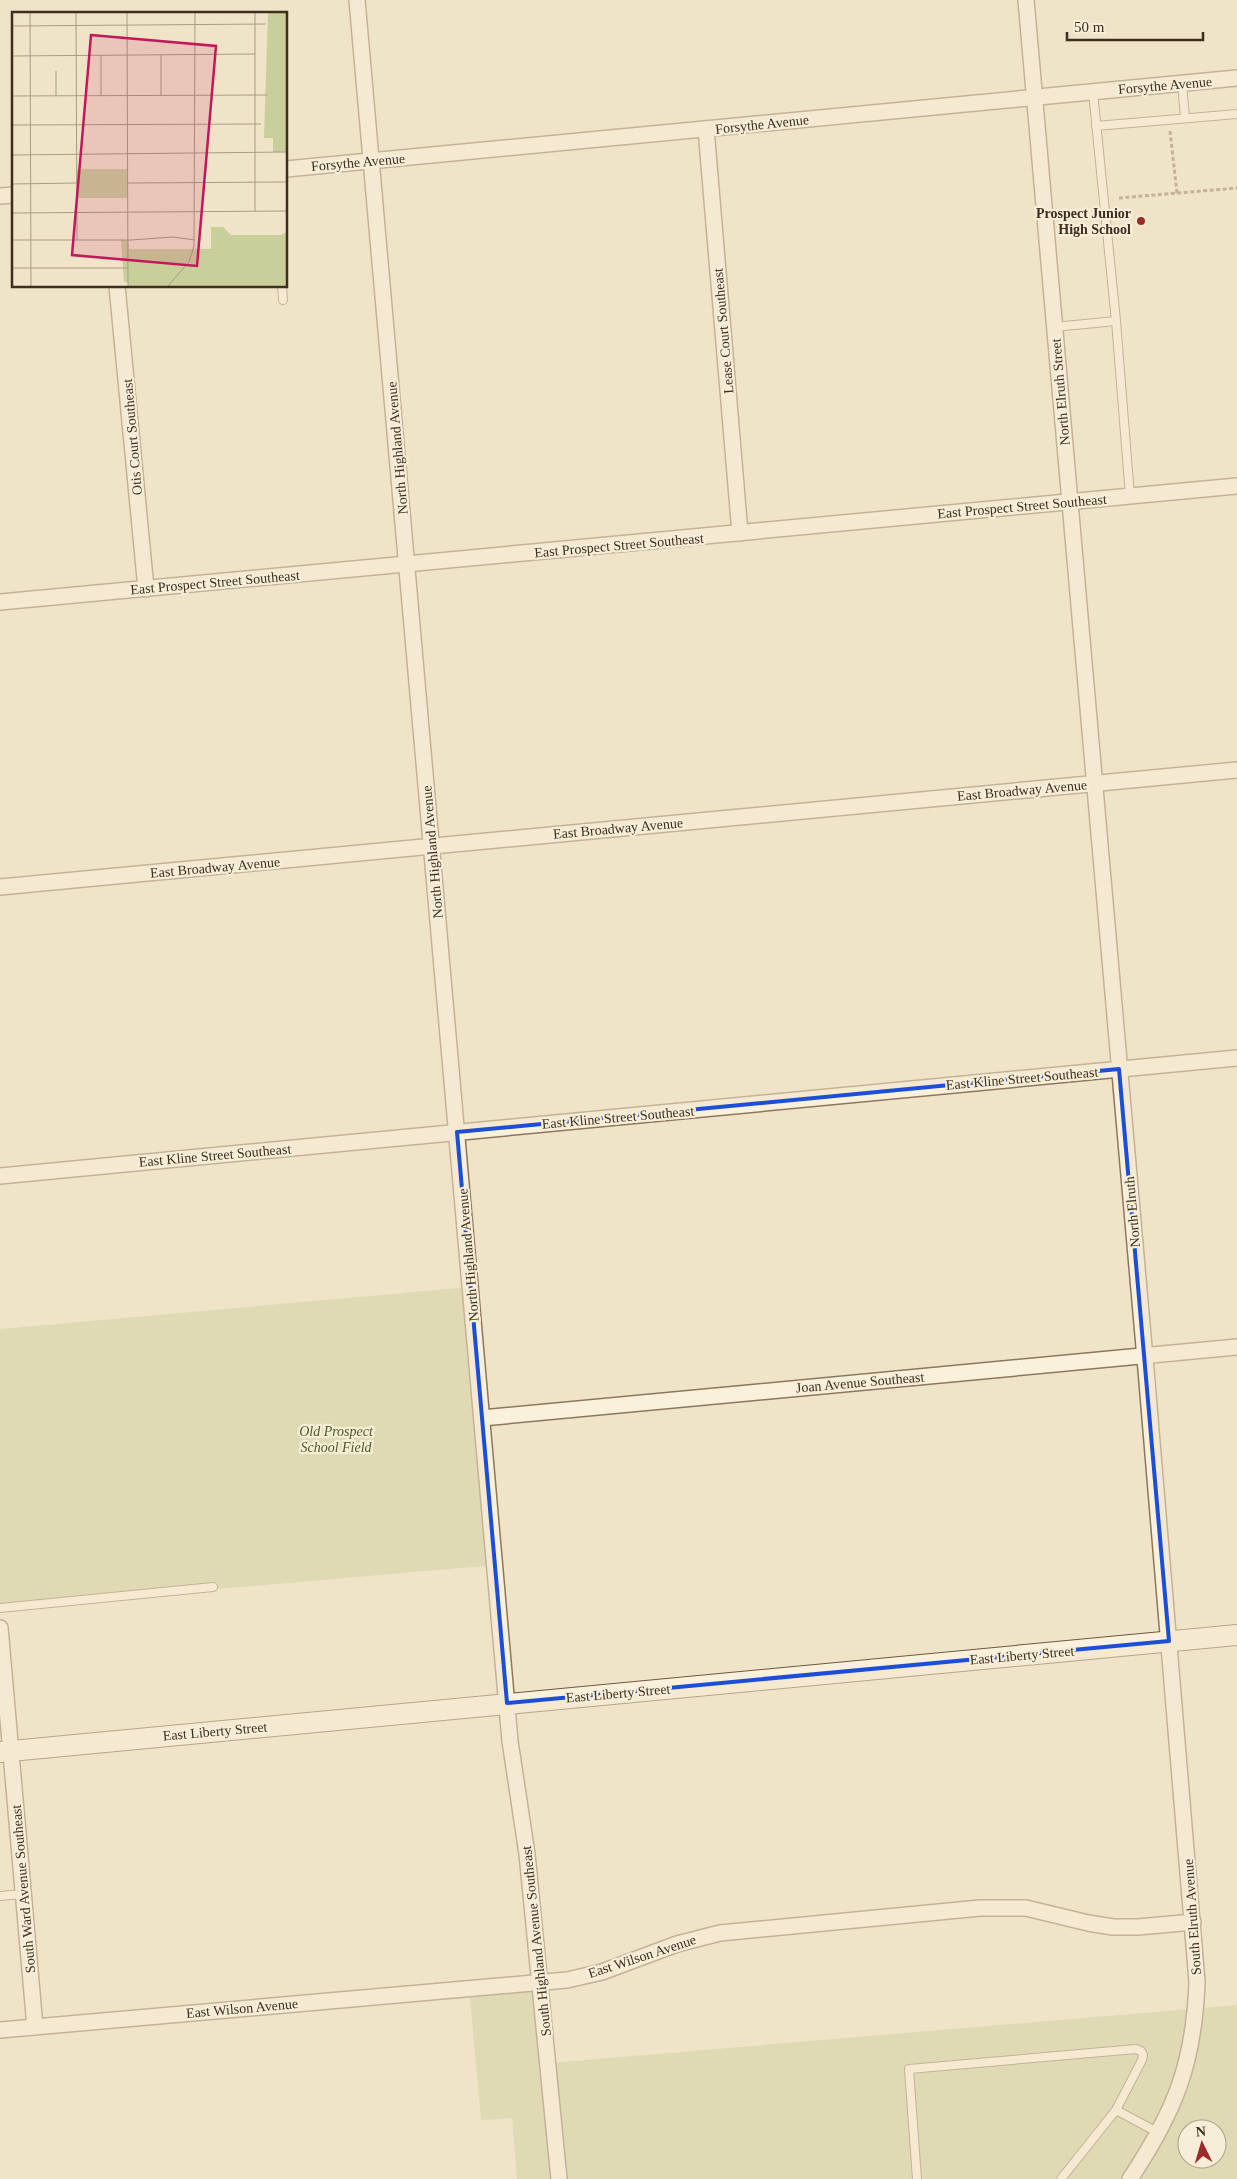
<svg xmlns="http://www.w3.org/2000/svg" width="1237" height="2179" viewBox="0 0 1237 2179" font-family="'Times New Roman',serif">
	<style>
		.green { fill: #c9cf9b; fill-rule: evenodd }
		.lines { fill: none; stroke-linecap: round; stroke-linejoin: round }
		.lane-casing { stroke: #8d765c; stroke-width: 10 }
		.street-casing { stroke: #8d765c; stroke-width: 18 }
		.secondary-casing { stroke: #6f573f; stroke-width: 22 }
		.path { stroke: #8d765c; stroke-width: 3; stroke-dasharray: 4 2.5; stroke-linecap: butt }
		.lane { stroke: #faf1dc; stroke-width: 8 }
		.street { stroke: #faf1dc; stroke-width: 15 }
		.secondary { stroke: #faf1dc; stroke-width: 20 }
		.marked { fill: none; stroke: #1d4ed8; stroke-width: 4; stroke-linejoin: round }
		.poi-dot { fill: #9e2a2b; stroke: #f7eed8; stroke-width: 2 }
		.labels { text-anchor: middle; stroke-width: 4.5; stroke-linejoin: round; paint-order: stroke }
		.street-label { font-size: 14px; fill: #3d2e20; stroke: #f7eed8 }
		.poi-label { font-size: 14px; font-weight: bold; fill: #3d2e20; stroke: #f7eed8; text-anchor: end }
		.park-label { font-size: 14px; font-style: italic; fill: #4d5a26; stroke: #f7eed8 }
		.inset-road { fill: none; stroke: #a89b85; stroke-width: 1 }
		.view { fill: #c2185b; fill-opacity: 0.15; stroke: #c2185b; stroke-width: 2.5 }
		.inset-edge { fill: none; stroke: #3d2e20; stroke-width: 2.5 }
	</style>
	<rect width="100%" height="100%" fill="#f0e4c8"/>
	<g class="green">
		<path d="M471 1287 495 1565 0 1608V1329Z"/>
		<path d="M541 1982 549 2063 1237 2005V2179H517L512 2118 481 2120 469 1988ZM1187 2129H1217V2159H1187Z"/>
	</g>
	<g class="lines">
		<defs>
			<g id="lane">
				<path d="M1182 83 1185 118"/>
				<path d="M1093 92 1116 321"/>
				<path d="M1096 126 1237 114"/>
				<path d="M282 286 283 300"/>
				<path d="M1054 327 1116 321 1130 496"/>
				<path d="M0 1608 213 1587"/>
				<path d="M0 1896 23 1894"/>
				<path d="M917 2179 909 2069 1136 2049 1141 2051 1143 2055 1142 2060 1116 2110 1159 2133"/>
				<path d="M1061 2179 1116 2110"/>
			</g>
			<g id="street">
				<path d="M357 0 510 1741 527 1854 559 2179"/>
				<path d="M1026 0 1146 1370 1197 1982C1194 2064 1175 2111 1130 2179"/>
				<path d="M706 129 740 533"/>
				<path d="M286 169 1237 78"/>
				<path d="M0 196 14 195"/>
				<path d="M117 286 146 589"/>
				<path d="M0 602 1237 486"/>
				<path d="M0 887 1237 770"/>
				<path d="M0 1176 1237 1058"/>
				<path d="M482 1418 1237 1347"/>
				<path d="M0 1628 35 2027"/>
				<path d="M0 2030 567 1980 602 1972 677 1944 720 1933 980 1908H1026L1088 1923 1113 1927H1138L1193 1922"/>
			</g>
			<path id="secondary" d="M0 1752 1237 1635"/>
		</defs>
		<use href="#lane" class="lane-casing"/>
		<use href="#street" class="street-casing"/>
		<use href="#secondary" class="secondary-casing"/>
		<g class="path">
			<path d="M1170 131 1177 193"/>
			<path d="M1119 198 1237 188"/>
		</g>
		<use href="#lane" class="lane"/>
		<use href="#street" class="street"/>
		<use href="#secondary" class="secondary"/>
	</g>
	<path d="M0 0H1237V2179H0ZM1119 1069 1169 1641 507 1703 457 1132Z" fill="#f0e4c8" fill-opacity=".55" fill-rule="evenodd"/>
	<path class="marked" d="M1119 1069 1169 1641 507 1703 457 1132Z"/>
	<circle class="poi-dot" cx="1141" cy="221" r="5"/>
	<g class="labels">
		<g class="street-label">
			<text transform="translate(1165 85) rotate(-5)" y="5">Forsythe Avenue</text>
			<text transform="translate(762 124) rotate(-6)" y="5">Forsythe Avenue</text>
			<text transform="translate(358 162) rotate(-5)" y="5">Forsythe Avenue</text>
			<text transform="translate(723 331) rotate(-95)" y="5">Lease Court Southeast</text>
			<text transform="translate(1060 392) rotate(-95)" y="5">North Elruth Street</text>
			<text transform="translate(132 437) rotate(-95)" y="5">Otis Court Southeast</text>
			<text transform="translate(397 448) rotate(-95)" y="5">North Highland Avenue</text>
			<text transform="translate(1022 506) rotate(-5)" y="5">East Prospect Street Southeast</text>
			<text transform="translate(619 545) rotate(-5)" y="5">East Prospect Street Southeast</text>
			<text transform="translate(215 582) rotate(-5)" y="5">East Prospect Street Southeast</text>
			<text transform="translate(1022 790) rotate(-5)" y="5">East Broadway Avenue</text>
			<text transform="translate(618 828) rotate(-5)" y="5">East Broadway Avenue</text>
			<text transform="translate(432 852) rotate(-95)" y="5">North Highland Avenue</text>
			<text transform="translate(215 867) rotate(-5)" y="5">East Broadway Avenue</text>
			<text transform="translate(1022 1078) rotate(-5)" y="5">East Kline Street Southeast</text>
			<text transform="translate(618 1117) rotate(-5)" y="5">East Kline Street Southeast</text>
			<text transform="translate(215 1155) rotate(-5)" y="5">East Kline Street Southeast</text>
			<text transform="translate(1132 1212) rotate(-95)" y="5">North Elruth</text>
			<text transform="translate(468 1255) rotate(-95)" y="5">North Highland Avenue</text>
			<text transform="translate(860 1382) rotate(-5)" y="5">Joan Avenue Southeast</text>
			<text transform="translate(1022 1655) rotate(-5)" y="5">East Liberty Street</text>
			<text transform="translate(618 1693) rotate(-5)" y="5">East Liberty Street</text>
			<text transform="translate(215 1731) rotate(-5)" y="5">East Liberty Street</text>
			<text transform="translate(23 1889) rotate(-95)" y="5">South Ward Avenue Southeast</text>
			<text transform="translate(1192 1917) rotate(-94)" y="5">South Elruth Avenue</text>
			<text transform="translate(536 1941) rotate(-96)" y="5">South Highland Avenue Southeast</text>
			<text transform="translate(642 1956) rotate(-18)" y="5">East Wilson Avenue</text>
			<text transform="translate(242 2008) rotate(-5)" y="5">East Wilson Avenue</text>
		</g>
		<g class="poi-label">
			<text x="1131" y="218">Prospect Junior<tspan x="1131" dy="16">High School</tspan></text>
		</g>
		<g class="park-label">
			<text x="336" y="1436">Old Prospect<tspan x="336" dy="16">School Field</tspan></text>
		</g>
	</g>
	<g transform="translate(12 12)">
		<rect width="275" height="275" fill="#f0e4c8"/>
		<path d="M256 0H275V149V140H261V126H252ZM64 157H115V186H65ZM199 215H211L219 223H269L275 220V275H116V270H112L109 228H116L117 237H199Z" fill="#c9cf9b"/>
		<path class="inset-road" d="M18 0 19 275M64 0 65 228M115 0 116 275M0 14 254 12M89 43V84M0 44 243 42M0 84 255 83M44 84V59M149 84V43M0 113 249 112M0 143 275 140M115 171 275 170M0 172 65 171M243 199V0M0 201 275 199M0 228H119L161 225 183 228M0 256H116M155 275 177 250 182 234 183 0"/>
		<path class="view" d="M79 23 204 34 185 254 60 243Z"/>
		<rect width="275" height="275" class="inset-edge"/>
	</g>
	<g transform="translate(1202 2144) rotate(355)"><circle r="24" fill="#f7eed8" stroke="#ada18e"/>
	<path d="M0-4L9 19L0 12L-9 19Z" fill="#9e2a2b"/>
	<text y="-8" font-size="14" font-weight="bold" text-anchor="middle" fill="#3d2e20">N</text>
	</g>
	<path d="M1067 32v8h136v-8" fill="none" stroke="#3d2e20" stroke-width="2.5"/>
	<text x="1074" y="32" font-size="15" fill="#3d2e20" stroke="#f7eed8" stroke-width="4" paint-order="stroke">50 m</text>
</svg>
